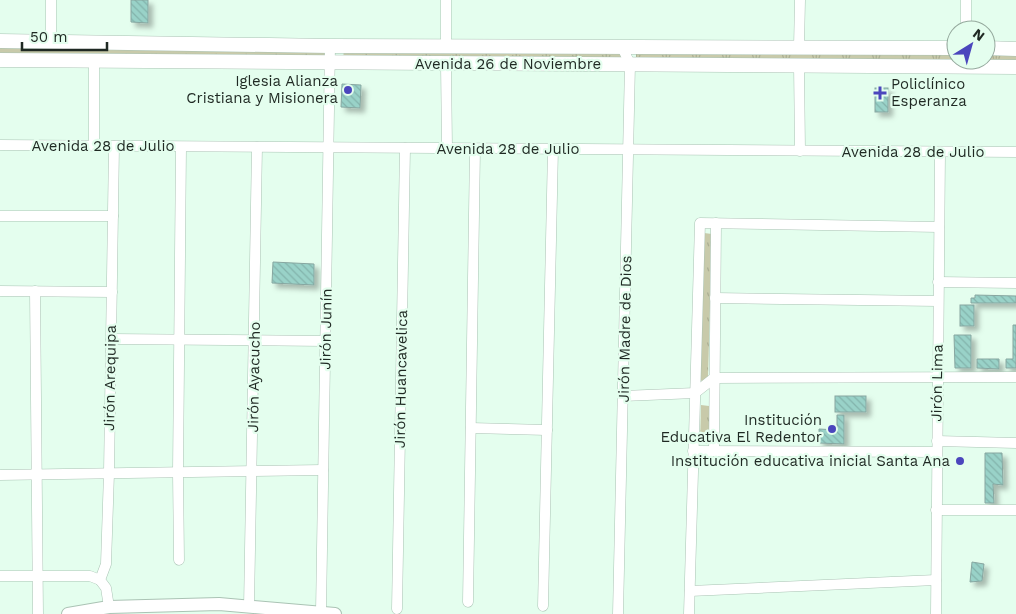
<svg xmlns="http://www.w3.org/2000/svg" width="1016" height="614" viewBox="0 0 1016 614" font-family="'Work Sans',sans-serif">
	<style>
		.grass { fill: url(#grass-tufts) }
		.building { fill: url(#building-back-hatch); stroke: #87a6a0; filter: url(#shadow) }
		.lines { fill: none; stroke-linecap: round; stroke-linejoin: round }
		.minor-casing { stroke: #aac3b4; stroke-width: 11 }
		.tertiary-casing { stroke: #aac3b4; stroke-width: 14 }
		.secondary-casing { stroke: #aac3b4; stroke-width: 15 }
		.minor { stroke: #fff; stroke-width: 10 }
		.tertiary { stroke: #fff; stroke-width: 12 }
		.secondary { stroke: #fff; stroke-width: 14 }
		.poi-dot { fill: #4b46bd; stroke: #e4feee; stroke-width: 2 }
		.labels { text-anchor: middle; stroke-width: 4.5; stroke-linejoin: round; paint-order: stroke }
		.street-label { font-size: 15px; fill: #1f2923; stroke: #e4feee }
		.poi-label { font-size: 15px; fill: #1f2923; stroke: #e4feee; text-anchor: end }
	</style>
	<defs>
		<pattern id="grass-tufts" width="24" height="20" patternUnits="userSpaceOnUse" patternTransform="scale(1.25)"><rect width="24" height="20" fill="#c8caaa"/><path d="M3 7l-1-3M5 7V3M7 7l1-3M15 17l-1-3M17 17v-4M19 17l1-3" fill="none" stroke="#abae92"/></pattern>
		<pattern id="building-back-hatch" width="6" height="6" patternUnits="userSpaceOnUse" patternTransform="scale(1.25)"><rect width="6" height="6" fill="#99d2c8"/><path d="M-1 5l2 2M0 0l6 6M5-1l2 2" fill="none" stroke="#83b4ac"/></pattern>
		<filter id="shadow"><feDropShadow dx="4.5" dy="4.5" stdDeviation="2.5" flood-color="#0004"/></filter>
	</defs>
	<rect width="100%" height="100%" fill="#e4feee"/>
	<g class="grass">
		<path d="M0 47 325 50V56L0 53Z"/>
		<path d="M344 51 622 52V58H343Z"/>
		<path d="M636 52 956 54V60H986V55H1016V61L636 58Z"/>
		<path d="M704 233 712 234 708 378 702 382 700 378Z"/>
		<path d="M701 405 709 406V444H700Z"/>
	</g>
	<g class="building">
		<path d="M131 0H148V23L131 22Z"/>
		<path d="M342 84 361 85 360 108 341 107Z"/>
		<rect x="875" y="88" width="13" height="24"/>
		<path d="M273 262 314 264V285L272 283Z"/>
		<path d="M975 295 1016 296V303H971V298H975Z"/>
		<rect x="960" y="305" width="14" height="21"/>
		<path d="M1013 325H1016V368H1006V359H1013Z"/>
		<path d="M954 335H971V368H955Z"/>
		<path d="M977 359H999V369L977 368Z"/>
		<rect x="835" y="396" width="31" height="16"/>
		<path d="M837 415H844V444L819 443V429L837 430Z"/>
		<path d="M985 453H1002L1003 485 993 484 994 503H985Z"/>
		<path d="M972 562 984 564 982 581 970 582Z"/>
	</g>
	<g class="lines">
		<defs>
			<g id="minor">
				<path d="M966 0V30"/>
				<path d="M51 41V0"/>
				<path d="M446 46V0"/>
				<path d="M799 47 800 0"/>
				<path d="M94 61V146"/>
				<path d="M446 64 447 148"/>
				<path d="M799 64 800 151"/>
				<path d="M0 145 1016 152"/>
				<path d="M0 216H113"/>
				<path d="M938 282 1016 283"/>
				<path d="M0 291 112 292"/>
				<path d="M35 291 38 614"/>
				<path d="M715 298 938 301"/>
				<path d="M111 339 325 341"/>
				<path d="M623 396 695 393 714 378 1016 377"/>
				<path d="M471 428 547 430"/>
				<path d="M937 441 1016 443"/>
				<path d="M693 451 936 452"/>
				<path d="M714 451 716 223"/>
				<path d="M0 475 323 470"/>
				<path d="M936 510H1016"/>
				<path d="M179 560 178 472 181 147"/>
				<path d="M0 576H90L100 580"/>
				<path d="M690 591 936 580"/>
				<path d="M468 602 475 149"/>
				<path d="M543 606 553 149"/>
				<path d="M109 607 106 588 100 580 106 564 109 473 114 146"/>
				<path d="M249 607 257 147"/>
				<path d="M397 609 405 148"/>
				<path d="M321 612 330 46"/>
				<path d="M618 614 630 64 622 47"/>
				<path d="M689 614 700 223 939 227"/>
				<path d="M936 614 940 152"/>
			</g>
			<path id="tertiary" d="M68 614 109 607 219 604 335 614"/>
			<g id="secondary">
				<path d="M0 41 330 46 956 48"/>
				<path d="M986 48 1016 49"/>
				<path d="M0 60 1016 67"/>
			</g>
		</defs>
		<use href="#minor" class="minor-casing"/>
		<use href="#tertiary" class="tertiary-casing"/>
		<use href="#secondary" class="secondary-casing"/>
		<use href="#minor" class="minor"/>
		<use href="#tertiary" class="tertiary"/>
		<use href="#secondary" class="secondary"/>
	</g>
	<g class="poi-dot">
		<circle cx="348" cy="90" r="5"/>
		<path d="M877.5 85.5h5v5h5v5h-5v5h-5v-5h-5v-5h5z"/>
		<circle cx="832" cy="429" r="5"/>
		<circle cx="960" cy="461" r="5"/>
	</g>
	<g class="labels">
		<g class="street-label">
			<text x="508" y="69">Avenida 26 de Noviembre</text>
			<text x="103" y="151">Avenida 28 de Julio</text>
			<text x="508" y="154">Avenida 28 de Julio</text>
			<text x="913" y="157">Avenida 28 de Julio</text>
			<text transform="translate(326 329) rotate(-89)" y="5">Jirón Junín</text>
			<text transform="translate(625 329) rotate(-89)" y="5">Jirón Madre de Dios</text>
			<text transform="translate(254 377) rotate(-89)" y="5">Jirón Ayacucho</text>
			<text transform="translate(110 378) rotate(-89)" y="5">Jirón Arequipa</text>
			<text transform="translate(401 379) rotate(-89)" y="5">Jirón Huancavelica</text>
			<text transform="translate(937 383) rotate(-89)" y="5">Jirón Lima</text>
		</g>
		<g class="poi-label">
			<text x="338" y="86">Iglesia Alianza<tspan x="338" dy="17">Cristiana y Misionera</tspan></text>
			<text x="891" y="89" text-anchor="start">Policlínico<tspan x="891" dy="17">Esperanza</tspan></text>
			<text x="822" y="425">Institución<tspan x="822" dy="17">Educativa El Redentor</tspan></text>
			<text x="950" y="466">Institución educativa inicial Santa Ana</text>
		</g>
	</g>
	<g transform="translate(971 45) rotate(37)"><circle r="24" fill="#e4feee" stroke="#95a99d"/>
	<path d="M0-4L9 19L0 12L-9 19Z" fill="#4b46bd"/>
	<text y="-8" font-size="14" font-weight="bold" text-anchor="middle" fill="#1f2923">N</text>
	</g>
	<path d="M22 42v8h85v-8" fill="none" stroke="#1f2923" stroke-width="2.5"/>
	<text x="30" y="42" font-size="15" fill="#1f2923" stroke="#e4feee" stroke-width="4" paint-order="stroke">50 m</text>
</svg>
